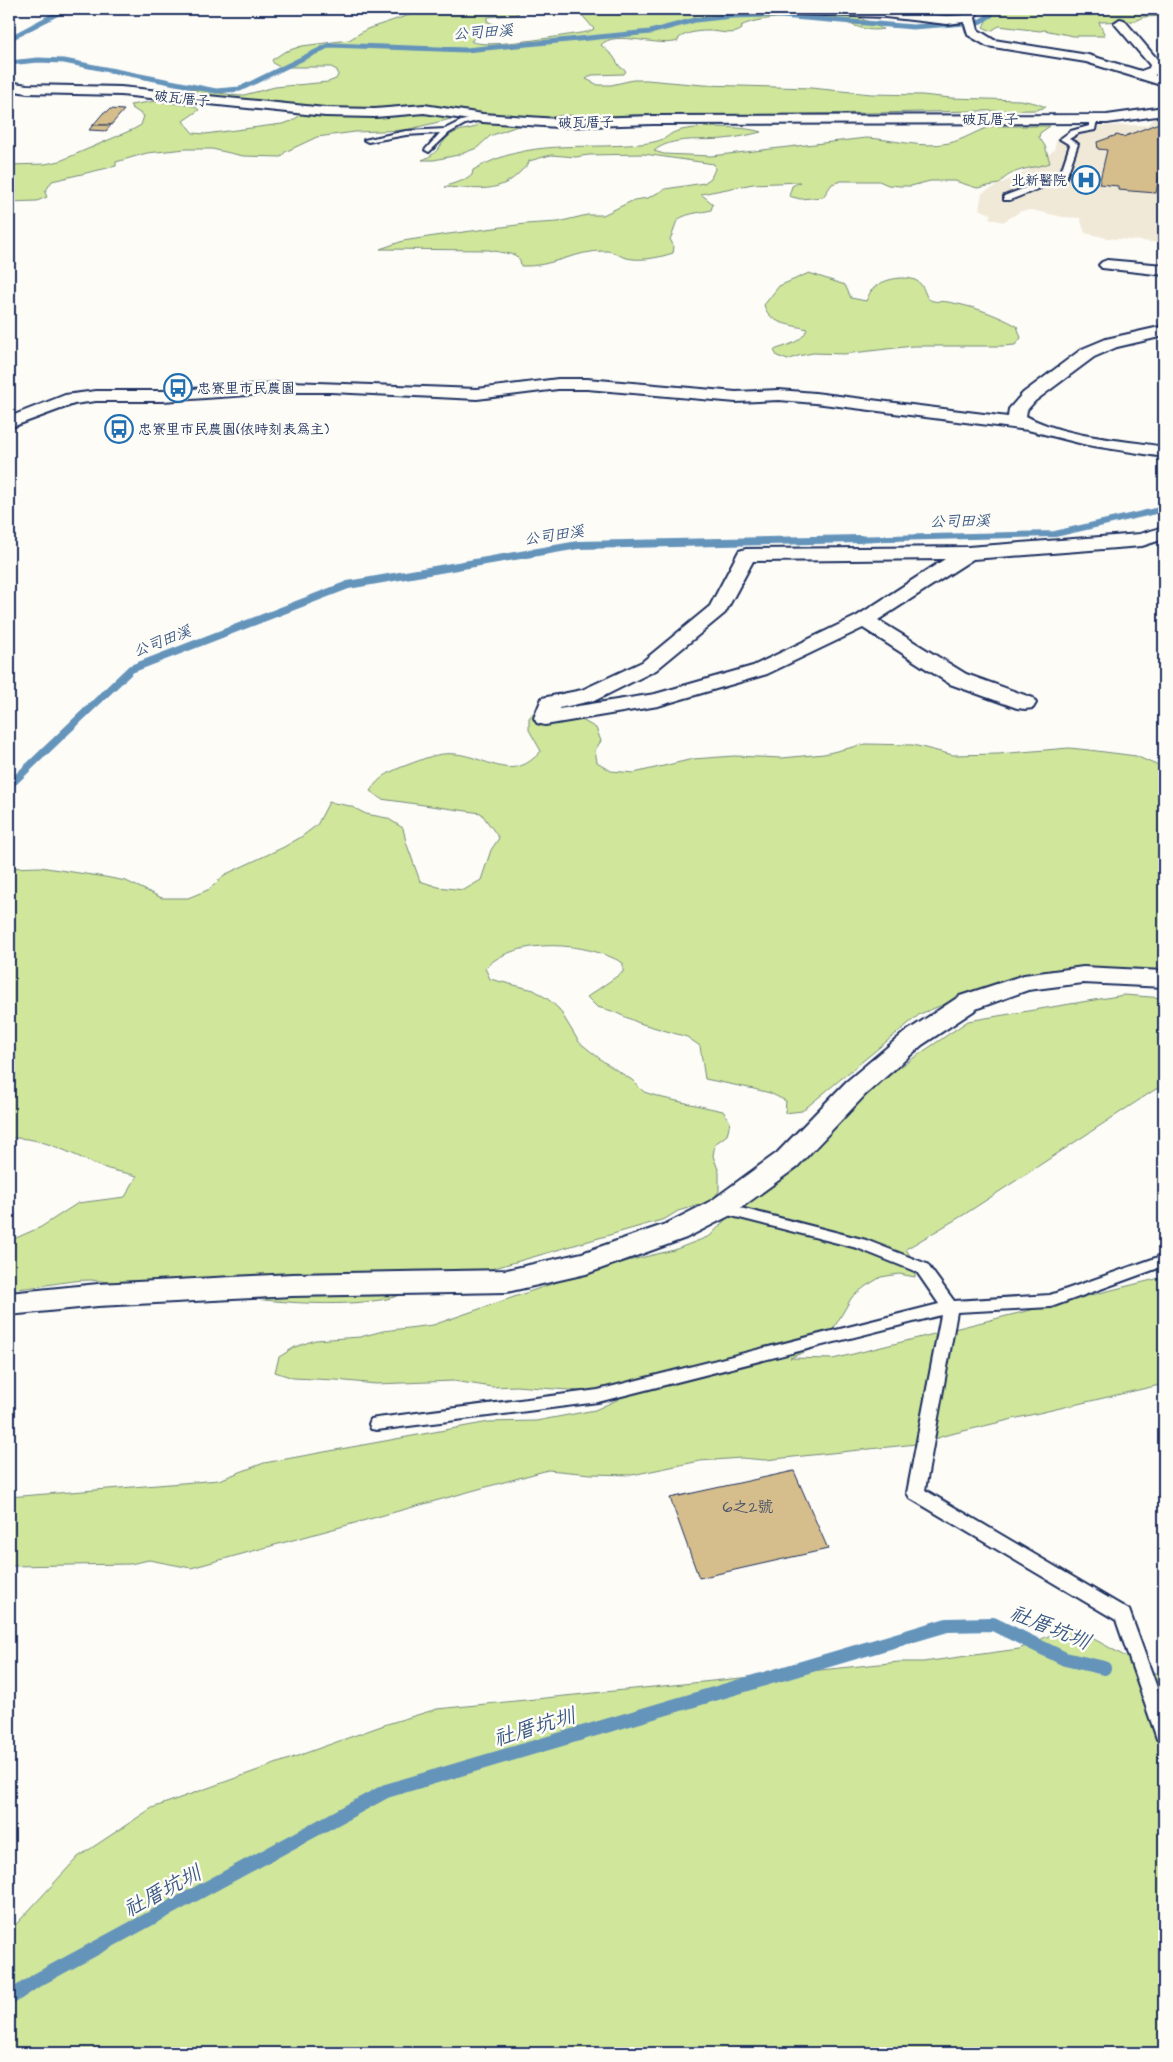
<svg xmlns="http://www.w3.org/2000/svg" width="1173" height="2062" viewBox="0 0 1173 2062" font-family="'Architects Daughter','LXGW WenKai TC',sans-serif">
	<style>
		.built { fill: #f1e9d7 }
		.green { fill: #cfe69b; stroke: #758a7c }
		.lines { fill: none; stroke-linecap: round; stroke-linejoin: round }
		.stream-far3 { stroke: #6594bb; stroke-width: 5 }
		.stream-far2 { stroke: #6594bb; stroke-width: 6 }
		.stream-far1 { stroke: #6594bb; stroke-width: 8 }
		.stream { stroke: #6594bb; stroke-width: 14 }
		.building { fill: #d5bd8c; stroke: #1b2f5e }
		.service-casing { stroke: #1b2f5e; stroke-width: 4 }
		.minor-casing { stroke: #1b2f5e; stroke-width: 4 }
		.service { fill: #fdfcf7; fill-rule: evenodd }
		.minor { fill: #fdfcf7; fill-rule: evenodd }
		.labels { text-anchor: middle; stroke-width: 5; stroke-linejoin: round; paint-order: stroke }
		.far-street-label { font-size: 14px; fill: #1b2f5e; stroke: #fdfcf7 }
		.far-poi-label { font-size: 14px; fill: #1b2f5e; stroke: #fdfcf7; text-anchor: start }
		.far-water-label { font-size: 15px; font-style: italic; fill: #3a5985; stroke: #fdfcf7 }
		.near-number-label { font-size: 16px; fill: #4a526a }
		.near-water-label { font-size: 21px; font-style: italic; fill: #3a5985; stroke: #fdfcf7 }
	</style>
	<rect width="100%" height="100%" fill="#fdfcf7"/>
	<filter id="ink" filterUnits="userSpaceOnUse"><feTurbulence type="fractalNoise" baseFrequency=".02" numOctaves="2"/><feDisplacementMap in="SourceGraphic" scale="10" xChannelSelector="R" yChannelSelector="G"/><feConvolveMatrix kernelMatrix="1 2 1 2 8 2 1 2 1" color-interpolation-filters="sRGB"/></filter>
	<g filter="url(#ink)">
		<path class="built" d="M1164 115V243L1107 238 1085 233 1080 218 1062 217 1032 210 1021 211 1003 222 989 218 991 214 979 209 982 193 1034 167 1054 150 1057 137 1075 129 1091 126 1147 125 1157 117Z"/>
		<g class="green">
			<path d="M569 9H672L697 13H747L788 9H820L852 14 883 29C868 32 859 27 846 23 822 16 763 14 741 26L742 29C733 37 717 30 706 31 697 31 686 33 679 38L678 41C659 48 615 29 601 45L613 56 620 67 626 71 624 74 592 75 586 79 598 85H611L633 80H647L703 85 811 88 871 94 922 95 951 98 1020 100 1035 103 1046 107 1036 110 705 116 633 115 612 117 563 115 523 124 490 136 477 148 458 155 434 160H422C441 153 440 141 452 134 463 127 474 132 481 121L467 117 455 118 406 130 355 132 317 137 285 152 281 157 243 156 212 149H186L147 153 116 162V166L52 181 45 192 47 197 37 201 9 202V165L45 164 60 161 134 129 141 125 144 116 132 108 130 105 156 101 194 106 199 110 183 121 193 133 205 134 282 124 292 121 303 113 172 94 190 89 240 96 275 87 328 82 336 79 338 75 337 70 331 67H280L274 64 272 60 284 52 302 46 349 40 367 29 418 12 488 10 515 12 519 14 488 17 487 21 493 24 483 30 471 41C484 50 566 35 587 32L594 29 581 14Z"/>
			<path d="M985 9H1164V16L1143 17 1136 21 1099 22 1105 36H1073L1044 30 1040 31 999 26 991 31 983 27 987 19Z"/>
			<path d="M993 126H1050L1040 133 1039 137 1045 146 1050 163C1032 169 1011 168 999 184L977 188 955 181H930L911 186H900L888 185 879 181H841L832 184 823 197 800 199 789 196 792 186 800 182 753 184 701 194 713 204 711 210C702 213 680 213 676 223 674 229 673 234 670 239L674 247 673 253C658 258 638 262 623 257 617 254 612 251 605 251 576 250 550 268 521 266L520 260 515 255 489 250 380 249 403 241 441 235 525 224 558 222 587 215H603L634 200 648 198 665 189 704 183 711 178 715 169 714 164 644 154 589 155 576 157 551 155 529 161C528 166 526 166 522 170 500 195 475 188 445 187 454 182 465 182 472 175L473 170C530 138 579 150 640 144 648 143 658 142 665 138 669 136 671 133 675 132 692 125 744 126 761 132 749 135 736 138 723 139 701 141 672 136 654 151L664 154 711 156 866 138C893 139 921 149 949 143 964 140 977 130 993 126Z"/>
			<path d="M809 273 845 285 851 298 866 301C868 297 869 294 871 291 880 278 914 272 922 286 926 292 925 299 933 301 938 302 943 301 948 302 972 306 995 314 1017 326L1021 338 1015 345 1003 346H913L844 354 813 353 798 356 788 360 777 356 774 350C787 345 802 343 807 329 790 324 770 325 764 305L779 286Z"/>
			<path d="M545 699 565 701 578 709 582 720 596 728 601 741 595 750 597 762 611 771 634 773 693 759 734 756 782 758 824 754 866 744 913 745 953 755 998 754 1069 748 1089 750 1136 756 1154 764H1164V978L1119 976 992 985 920 1014 802 1111 785 1113 786 1101 770 1093 754 1089 705 1079 700 1046 687 1037 639 1023 612 1011 597 1007 587 997 623 972V963C587 942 516 936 485 968L490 979 534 990 549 1000 559 1009 579 1042 604 1062 632 1080 644 1092 663 1098 723 1111 730 1122 727 1135 715 1144 713 1156 719 1172V1191L712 1201 678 1211 665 1219 387 1299C333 1308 281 1302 227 1296 182 1291 137 1285 91 1280 63 1280 37 1289 9 1289V1241L41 1227 78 1203 125 1197 137 1176C125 1172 111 1171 100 1166 68 1153 44 1137 9 1138V868L40 867 105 877 126 881 162 898H188L210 889 224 875 284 847 301 837 317 825 329 802 350 806 366 814 387 818 403 828 406 842 420 881 438 887 464 890 481 880 491 850 499 838 481 813 381 799 370 791C380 776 391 771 407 765 424 759 437 752 456 754 490 758 512 784 541 751L529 730V718Z"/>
			<path d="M1124 995 1164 998V1088L1156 1089 965 1214 906 1249 915 1264V1277L899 1274 881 1277 866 1286 852 1297 828 1338 809 1350 790 1358 833 1359 1164 1277V1384L1013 1419 943 1436 926 1443 765 1460 741 1458 700 1461 632 1475 591 1474 548 1470 191 1568 149 1560 130 1564 9 1566V1497L219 1480 264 1463 489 1422 536 1421 595 1410 619 1399 630 1386 594 1392 516 1386 492 1387 454 1381 376 1384 336 1380 293 1378 275 1372 279 1357 295 1347 315 1340 360 1337 383 1331 433 1325 598 1268 674 1250 710 1236 812 1127 968 1021Z"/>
			<path d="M1076 1629 1164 1678V2053H9V1932L78 1857 152 1808 387 1724 437 1709 899 1662H923L1019 1649 1053 1634Z"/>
		</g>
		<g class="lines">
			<g class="stream-far3">
				<path d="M9 39 58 13 71 9"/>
				<path d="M9 63 38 60 64 61 216 91 240 89 330 45 466 50 650 32 695 20 732 16 769 15 913 27 979 22 991 15V9"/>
			</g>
			<path class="stream-far2" d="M806 540 1055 534 1164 509"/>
			<path class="stream-far1" d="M9 781H14L131 669 348 585 578 545 860 539"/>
			<path class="stream" d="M9 1999 37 1980 386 1791 947 1625 993 1624 1065 1659 1104 1668"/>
		</g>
		<g class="building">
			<path d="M110 109 124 110 111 125H93L104 112H107Z"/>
			<path d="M1164 121V149L1156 193 1118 190V186L1099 184 1107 150 1098 149 1097 142 1117 135 1123 137Z"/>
			<path d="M93 125H111L106 131 89 130Z"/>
			<path d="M794 1471 828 1549 699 1578 670 1498Z"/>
		</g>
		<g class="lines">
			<defs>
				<g id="service">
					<path d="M483 116 485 117V119L465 124 449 133 429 152 425 150 440 133 406 135 368 142 364 140 406 131 445 129 461 121Z"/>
					<path d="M1093 117 1097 119 1095 130 1079 133 1069 139 1078 144 1066 178 1010 200H1004V196L1060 175 1070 145 1060 139 1071 131 1089 126V119Z"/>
					<path d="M721 1203 866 1240 927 1264 954 1301 1050 1295 1164 1255V1266L1051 1307 957 1312 925 1490 1129 1610 1164 1707V1741L1157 1739 1155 1733 1116 1620 910 1498 907 1493 941 1315 598 1402 377 1430 371 1429 369 1424 371 1419 377 1418 598 1390 939 1304 917 1272 857 1248 716 1212 713 1208 716 1204Z"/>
				</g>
				<g id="minor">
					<path d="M759 9H865L947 16 964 15 967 9H979L975 18 978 30 994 40 1088 55 1141 71 1149 68 1150 65 1114 23 1120 19 1124 20 1162 65 1160 73 1154 75 1164 78V86L1086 62 987 46 968 35 964 22 947 24 885 17 765 13Z"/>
					<path d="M9 82 27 85 121 87 325 108 375 109 424 105 483 114 558 119 653 116 1107 115 1164 107V115L1107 123 653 124 558 127 483 122 424 113 375 117 325 116 121 95 27 93 9 90Z"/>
					<path d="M1107 260 1164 265V275L1102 268 1099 265 1102 262Z"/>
					<path d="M1164 326V336L1117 347 1094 357 1035 401 1027 410 1026 416C1067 438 1119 439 1164 447V457L1087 445 1028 430 815 403 779 400 736 402 587 389H558L477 399 331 392H291L163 401H96L74 404 9 428V417L65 395 96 391H163L291 382 477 389 558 379H587L736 392 779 390 815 393 1008 417 1009 409 1023 393 1082 349 1106 339Z"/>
					<path d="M1164 527V539L1142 546 973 559 878 620 966 674 1033 698 1036 703 1033 708 1025 709 1017 708 950 684 863 628 767 674 658 706 545 725 537 723 534 718 542 698 582 690 642 662 710 606 739 551 746 549 968 547 1140 534ZM945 559 857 616 753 666 655 694 559 709V708L596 700 656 670 725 613 753 561Z"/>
					<path d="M1083 967 1164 971V987L1083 983 1028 990 978 1008 922 1045 866 1094 797 1167 731 1215 686 1238 586 1274 507 1292 292 1296 98 1306 9 1315V1293L98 1284 292 1274 507 1270 582 1253 666 1224 711 1201 777 1153 846 1082 904 1033 960 996 1024 975Z"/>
				</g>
			</defs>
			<use href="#service" class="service-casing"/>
			<use href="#minor" class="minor-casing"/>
			<use href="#service" class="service"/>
			<use href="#minor" class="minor"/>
		</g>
	</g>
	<defs>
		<symbol id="hospital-ring" viewBox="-11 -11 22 22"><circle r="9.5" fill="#fdfcf7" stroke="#1f6fb2" stroke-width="1.5"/><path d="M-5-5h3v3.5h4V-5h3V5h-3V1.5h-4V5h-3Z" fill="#1f6fb2"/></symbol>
		<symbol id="bus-ring" viewBox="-11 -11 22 22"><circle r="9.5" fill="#fdfcf7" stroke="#1f6fb2" stroke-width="1.5"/><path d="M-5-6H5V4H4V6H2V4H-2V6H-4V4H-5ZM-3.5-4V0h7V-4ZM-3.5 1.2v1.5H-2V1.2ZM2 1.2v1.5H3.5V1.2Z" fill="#1f6fb2"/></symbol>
	</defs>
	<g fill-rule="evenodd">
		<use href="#hospital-ring" x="1070" y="164" width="32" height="32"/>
		<use href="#bus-ring" x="162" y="372" width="32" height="32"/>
		<use href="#bus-ring" x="103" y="413" width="32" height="32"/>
	</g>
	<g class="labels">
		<g class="far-street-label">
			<text transform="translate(182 98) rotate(6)" y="5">破瓦厝子</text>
			<text x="990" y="124">破瓦厝子</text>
			<text transform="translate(586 122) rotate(-1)" y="5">破瓦厝子</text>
		</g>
		<g class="far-poi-label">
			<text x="1067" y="185" text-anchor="end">北新醫院</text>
			<text x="197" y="393">忠寮里市民農園</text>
			<text x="138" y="434">忠寮里市民農園(依時刻表為主)</text>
		</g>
		<g class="far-water-label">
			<text transform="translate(483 32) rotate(-4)" y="5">公司田溪</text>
			<text transform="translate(960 521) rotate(-1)" y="5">公司田溪</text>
			<text transform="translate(554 535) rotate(-8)" y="5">公司田溪</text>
			<text transform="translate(162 641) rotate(-21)" y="5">公司田溪</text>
		</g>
		<g class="near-number-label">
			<text x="748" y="1512">6之2號</text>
		</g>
		<g class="near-water-label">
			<text transform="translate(1050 1627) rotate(22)" y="7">社厝坑圳</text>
			<text transform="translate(534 1727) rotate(-17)" y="7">社厝坑圳</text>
			<text transform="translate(162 1891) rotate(-28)" y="7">社厝坑圳</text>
		</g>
	</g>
	<rect width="1173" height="2062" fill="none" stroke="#fdfcf7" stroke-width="30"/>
	<rect x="15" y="15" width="1143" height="2032" fill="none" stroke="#1b2f5e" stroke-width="2" filter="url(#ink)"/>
</svg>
